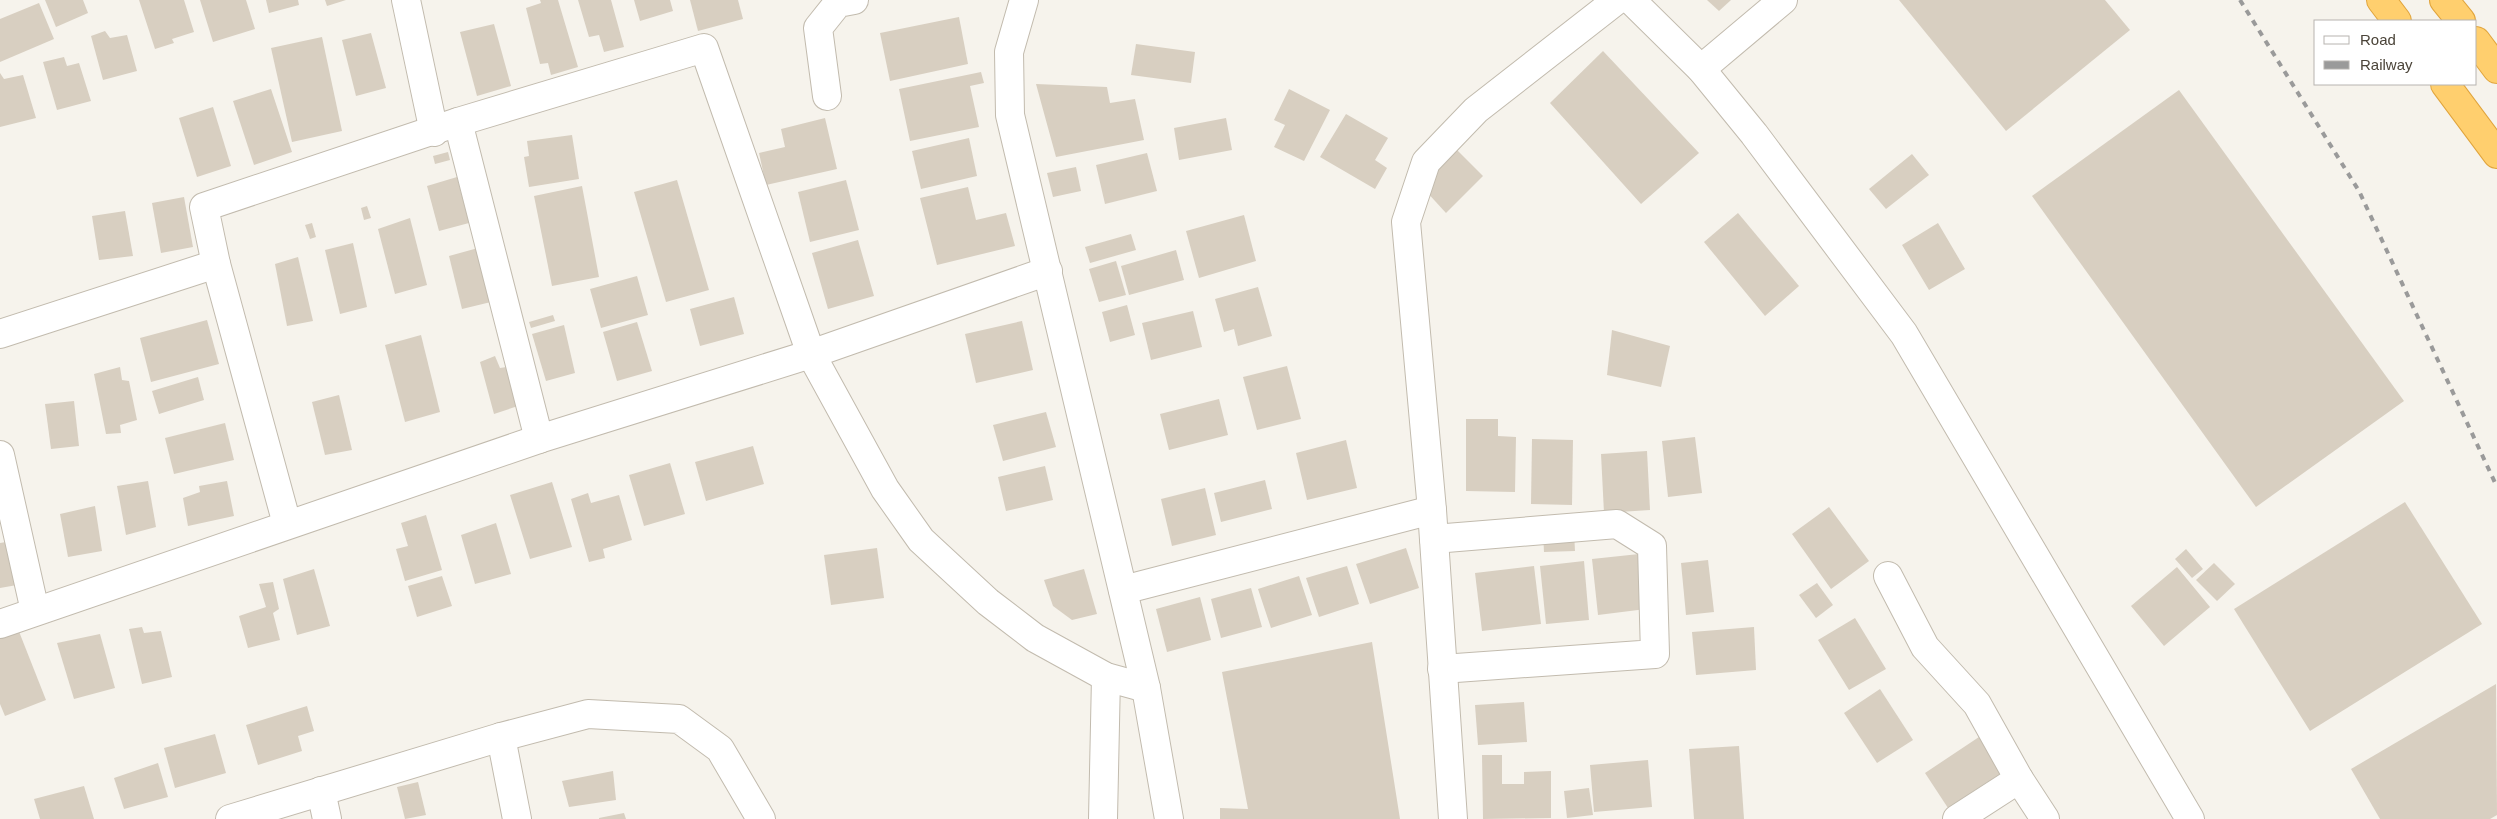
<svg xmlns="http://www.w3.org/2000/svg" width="2497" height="819" viewBox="0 0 2497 819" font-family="Helvetica,sans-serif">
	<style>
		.building { fill: #d8cfc1 }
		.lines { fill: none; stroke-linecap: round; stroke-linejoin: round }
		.minor-casing { stroke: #c2bbae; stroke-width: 30 }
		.highway-casing { stroke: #e0a43c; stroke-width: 30 }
		.minor { stroke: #fff; stroke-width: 28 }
		.highway { stroke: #ffcf6e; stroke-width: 28 }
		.rail { stroke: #9a9a9a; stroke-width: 4; stroke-dasharray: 6 6; stroke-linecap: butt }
	</style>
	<rect width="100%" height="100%" fill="#f6f3ec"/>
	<g class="building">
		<path d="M45 0H83L88 13 56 27Z"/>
		<path d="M139 0H184L194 32 172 39 174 43 155 49Z"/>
		<path d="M200 0H246L255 29 213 42Z"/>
		<path d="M266 0H298L299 5 269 13Z"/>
		<path d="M325 0H346L327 6Z"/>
		<path d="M540 0H558L578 67 551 75 548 63 540 64 526 8 541 3Z"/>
		<path d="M578 0H611L624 47 604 52 599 35 589 37Z"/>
		<path d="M634 0H670L673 11 640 21Z"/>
		<path d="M690 0H738L743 19 698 31Z"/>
		<path d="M1707 0H1731L1719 11Z"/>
		<path d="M1899 0H2105L2130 30 2006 131Z"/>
		<path d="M39 3 54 39 0 62V19Z"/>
		<path d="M959 17 968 64 890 81 880 33Z"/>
		<path d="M494 24 511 86 477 96 460 32Z"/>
		<path d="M105 31 110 38 127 35 137 71 103 80 91 36Z"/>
		<path d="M371 33 386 88 356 96 342 40Z"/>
		<path d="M322 37 342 131 292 142 271 48Z"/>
		<path d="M1136 44 1195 52 1191 83 1131 75Z"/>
		<path d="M1603 51 1699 153 1641 204 1550 103Z"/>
		<path d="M64 57 67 66 79 63 91 101 57 110 43 62Z"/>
		<path d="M981 72 984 83 970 86 979 127 910 141 899 89Z"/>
		<path d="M0 73 4 79 23 75 36 118 0 127Z"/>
		<path d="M1036 84 1107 87 1110 103 1135 99 1144 140 1056 157Z"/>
		<path d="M271 89 292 152 254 165 233 101Z"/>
		<path d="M1289 89 1330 110 1304 161 1274 147 1285 125 1274 120Z"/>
		<path d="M2179 90 2404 401 2256 507 2032 196Z"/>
		<path d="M213 107 231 166 197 177 179 118Z"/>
		<path d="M1346 114 1388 138 1375 160 1387 168 1375 189 1320 157Z"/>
		<path d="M825 118 837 169 766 185 759 153 785 147 781 129Z"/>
		<path d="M1226 118 1232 150 1179 160 1174 128Z"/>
		<path d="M572 135 579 179 529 187 524 157 529 156 527 141Z"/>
		<path d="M969 138 977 176 921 189 912 151Z"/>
		<path d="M1450 143 1483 176 1446 213 1414 178Z"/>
		<path d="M448 152 450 160 435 164 433 156Z"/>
		<path d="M1147 153 1157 191 1105 204 1096 165Z"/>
		<path d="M1912 154 1929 175 1886 209 1869 189Z"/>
		<path d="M1076 167 1081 191 1053 197 1047 173Z"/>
		<path d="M457 177 469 223 439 231 427 186Z"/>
		<path d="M677 180 709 290 666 302 634 192Z"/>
		<path d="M846 180 859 230 810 242 798 192Z"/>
		<path d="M582 186 599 277 552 286 534 196Z"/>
		<path d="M968 187 976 220 1006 213 1015 246 937 265 920 198Z"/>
		<path d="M184 197 193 247 161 253 152 203Z"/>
		<path d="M367 206 371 218 364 220 361 208Z"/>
		<path d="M125 211 133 256 99 260 92 216Z"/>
		<path d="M1738 213 1799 286 1765 316 1704 242Z"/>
		<path d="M1244 215 1256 261 1199 278 1186 231Z"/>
		<path d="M410 218 427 285 395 294 378 229Z"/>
		<path d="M312 223 316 237 310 239 305 225Z"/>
		<path d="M1938 223 1965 269 1929 290 1902 245Z"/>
		<path d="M1131 234 1136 250 1090 263 1085 247Z"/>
		<path d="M858 240 874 296 828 309 812 253Z"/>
		<path d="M353 243 367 307 340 314 325 250Z"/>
		<path d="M478 248 491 302 462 309 449 256Z"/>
		<path d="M1176 250 1184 280 1129 295 1121 266Z"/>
		<path d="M298 257 313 321 287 326 275 264Z"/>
		<path d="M1116 261 1126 295 1099 302 1089 269Z"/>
		<path d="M637 276 648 315 601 328 590 289Z"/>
		<path d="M1258 287 1272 336 1238 346 1234 329 1224 332 1215 299Z"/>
		<path d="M734 297 744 334 700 346 690 309Z"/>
		<path d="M1127 305 1135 335 1110 342 1102 312Z"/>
		<path d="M1193 311 1202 347 1151 360 1142 323Z"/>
		<path d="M553 315 555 321 531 328 529 322Z"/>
		<path d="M207 320 219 364 151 382 140 338Z"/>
		<path d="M1022 321 1033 370 976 383 965 334Z"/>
		<path d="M637 322 652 371 617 381 603 332Z"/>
		<path d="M564 325 575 373 546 381 532 334Z"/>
		<path d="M1612 330 1670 346 1661 387 1607 375Z"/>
		<path d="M421 335 440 412 405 422 385 345Z"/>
		<path d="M495 356 500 368 513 366 524 404 494 414 480 362Z"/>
		<path d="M1287 366 1301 419 1257 430 1243 377Z"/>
		<path d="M120 367 122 380 129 381 137 420 120 425 121 433 106 434 94 374Z"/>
		<path d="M198 377 204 400 159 414 152 391Z"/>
		<path d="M339 395 352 450 325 455 312 402Z"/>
		<path d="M1219 399 1228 435 1169 450 1160 414Z"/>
		<path d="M74 401 79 446 51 449 45 404Z"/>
		<path d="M1046 412 1056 447 1003 461 993 425Z"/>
		<path d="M1466 419H1498V436L1516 437 1515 492 1466 491Z"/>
		<path d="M225 423 234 460 174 474 165 438Z"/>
		<path d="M1695 437 1702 493 1668 497 1662 441Z"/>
		<path d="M1532 439 1573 440 1572 505 1531 504Z"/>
		<path d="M1346 440 1357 488 1307 500 1296 453Z"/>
		<path d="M753 446 764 484 706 501 695 462Z"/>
		<path d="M1647 451 1650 510 1604 513 1601 454Z"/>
		<path d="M670 463 685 514 644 526 629 475Z"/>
		<path d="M1045 466 1053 500 1006 511 998 477Z"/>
		<path d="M1265 480 1272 509 1221 522 1214 493Z"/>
		<path d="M148 481 156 527 126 535 117 486Z"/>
		<path d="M227 481 234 516 188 526 183 498 200 492 199 486Z"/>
		<path d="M552 482 572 547 530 559 510 495Z"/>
		<path d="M1205 488 1216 535 1172 546 1161 499Z"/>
		<path d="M588 493 591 503 619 495 632 540 603 549 605 558 589 562 571 499Z"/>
		<path d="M2405 502 2482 624 2310 731 2234 609Z"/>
		<path d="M95 506 102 551 68 557 60 514Z"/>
		<path d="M1829 507 1869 561 1831 589 1792 534Z"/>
		<path d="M426 515 442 570 405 581 396 549 408 546 401 523Z"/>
		<path d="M496 523 511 574 475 584 461 535Z"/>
		<path d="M1574 532 1575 551 1544 552 1543 533Z"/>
		<path d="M12 541 17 585 0 588V543Z"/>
		<path d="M877 548 884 598 831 605 824 555Z"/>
		<path d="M1406 548 1419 588 1370 604 1356 564Z"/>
		<path d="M2186 549 2203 569 2192 578 2175 559Z"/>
		<path d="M1639 554 1646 609 1598 615 1592 559Z"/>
		<path d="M1708 560 1714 612 1686 615 1681 563Z"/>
		<path d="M1584 561 1589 620 1546 624 1540 566Z"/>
		<path d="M2214 563 2235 584 2217 601 2196 580Z"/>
		<path d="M1347 566 1359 604 1319 617 1306 578Z"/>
		<path d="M1534 566 1541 624 1482 631 1475 573Z"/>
		<path d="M2177 567 2210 607 2164 646 2131 606Z"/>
		<path d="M314 569 330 626 297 635 283 579Z"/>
		<path d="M1084 569 1097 614 1072 620 1053 606 1044 580Z"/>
		<path d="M442 576 452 606 417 617 408 586Z"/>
		<path d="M1299 576 1312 615 1271 628 1258 589Z"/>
		<path d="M273 582 279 609 273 613 280 640 248 648 239 616 266 607 259 584Z"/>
		<path d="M1817 583 1833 605 1816 618 1799 595Z"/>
		<path d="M1251 588 1262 627 1221 638 1211 599Z"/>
		<path d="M1200 597 1211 640 1167 652 1156 609Z"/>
		<path d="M1855 618 1886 669 1849 690 1818 640Z"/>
		<path d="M142 627 144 633 161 631 172 677 142 684 129 629Z"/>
		<path d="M1754 627 1756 670 1696 675 1692 632Z"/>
		<path d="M18 629 46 700 5 716 0 704V636Z"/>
		<path d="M100 634 115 688 74 699 57 643Z"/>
		<path d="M1372 642 1400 819H1220V808L1248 809 1222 672Z"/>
		<path d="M2496 684 2497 815 2490 819H2380L2351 769Z"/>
		<path d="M1880 689 1913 740 1877 763 1844 713Z"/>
		<path d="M1524 702 1527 742 1478 745 1475 705Z"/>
		<path d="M307 706 314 731 298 736 302 751 258 765 246 725Z"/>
		<path d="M215 734 226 773 175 788 164 748Z"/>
		<path d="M1979 737 2003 772 1948 808 1925 773Z"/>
		<path d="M1739 746 1744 819H1694L1689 749Z"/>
		<path d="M1482 755H1502V784H1524V772L1551 771V818L1483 819Z"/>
		<path d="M1648 760 1652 807 1594 812 1590 765Z"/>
		<path d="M158 763 168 797 124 809 114 778Z"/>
		<path d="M613 771 616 800 569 807 562 781Z"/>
		<path d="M418 782 426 815 405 819 397 787Z"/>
		<path d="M84 786 94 819H40L34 799Z"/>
		<path d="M1589 788 1593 815 1567 818 1564 791Z"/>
		<path d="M624 813 626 819H599V818Z"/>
	</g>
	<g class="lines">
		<defs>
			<g id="minor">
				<path d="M406 0 434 132"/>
				<path d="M1024 0 1009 52 1010 115 1146 688 1169 819"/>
				<path d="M1631 0 1701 69 1754 134 1904 334 2190 819"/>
				<path d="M1701 69 1783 0"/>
				<path d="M827 96 818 28 838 3 854 0"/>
				<path d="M458 122 539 439"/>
				<path d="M0 334 216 264"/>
				<path d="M0 455 35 611"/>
				<path d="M287 524 216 264 204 207 458 122 704 48 811 354 885 489 921 540 988 602 1035 638 1106 677 1146 688"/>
				<path d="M1434 539 1617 524 1652 546 1655 654 1442 669"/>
				<path d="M1888 576 1925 647 1977 704 2019 779 2045 819"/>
				<path d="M1123 590 1432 510"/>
				<path d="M0 624 539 439 811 354 1048 271"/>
				<path d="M501 737 517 819"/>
				<path d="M321 791 327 819"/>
				<path d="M230 819 501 737 588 714 679 719 720 749 761 819"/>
				<path d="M1103 819 1106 677"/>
				<path d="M1453 819 1432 510 1406 222 1426 162 1476 110 1617 0"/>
				<path d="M1957 819 2019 779"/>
			</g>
			<g id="highway">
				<path d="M2381 0 2397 21"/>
				<path d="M2444 0 2461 21"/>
				<path d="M2476 41 2497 69"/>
				<path d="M2445 84 2497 154"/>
			</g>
		</defs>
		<use href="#minor" class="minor-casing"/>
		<use href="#highway" class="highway-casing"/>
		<use href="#minor" class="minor"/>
		<use href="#highway" class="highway"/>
		<path class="rail" d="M2240 0 2359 191 2497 487"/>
	</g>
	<rect x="2314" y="20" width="162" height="65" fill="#ffffff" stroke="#b7b4b0"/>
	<rect x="2324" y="36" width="25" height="8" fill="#ffffff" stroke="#b7b4b0"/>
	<text x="2360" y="45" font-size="15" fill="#4b4439">Road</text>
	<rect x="2324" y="61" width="25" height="8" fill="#9a9a9a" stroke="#b7b4b0"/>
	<text x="2360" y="70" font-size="15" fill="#4b4439">Railway</text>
</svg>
